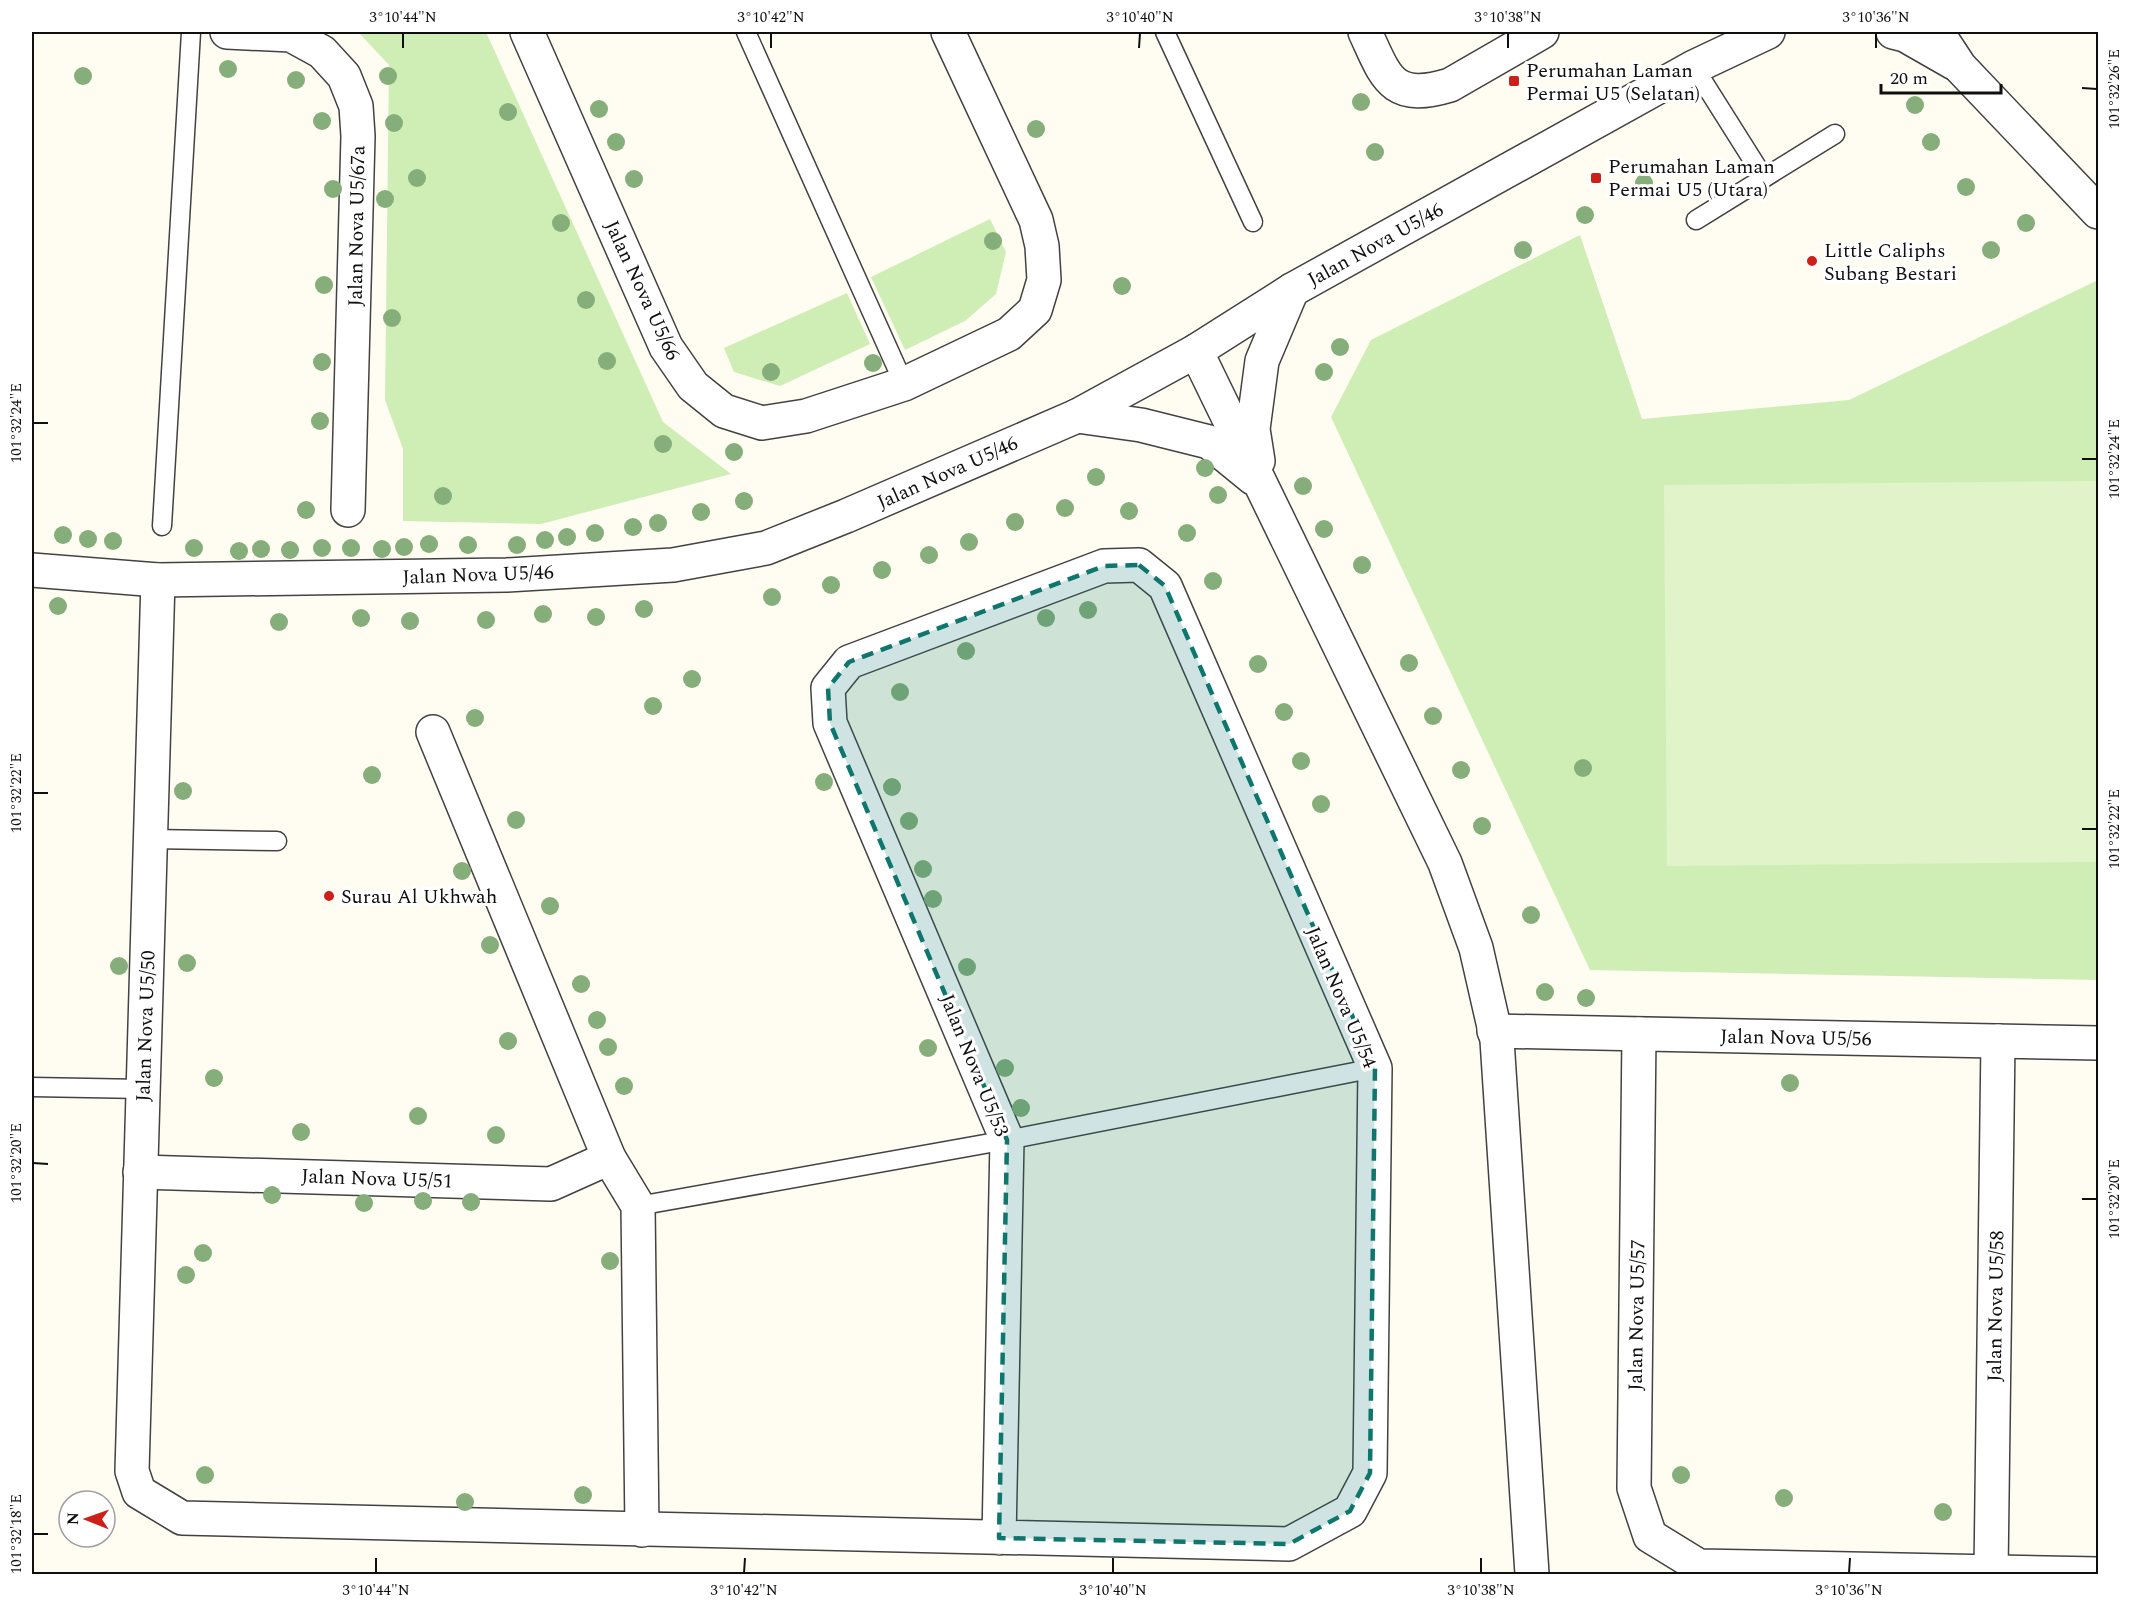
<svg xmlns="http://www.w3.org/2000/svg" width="2130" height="1606" viewBox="0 0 2130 1606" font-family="Spectral,serif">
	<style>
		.green { fill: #ceeeb6 }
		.pitch { fill: #e1f4c9 }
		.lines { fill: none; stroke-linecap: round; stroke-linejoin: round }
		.service-casing { stroke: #424242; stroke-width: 21 }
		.minor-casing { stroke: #424242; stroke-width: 36 }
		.tertiary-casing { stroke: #424242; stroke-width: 36 }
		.service { stroke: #fff; stroke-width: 18 }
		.minor { stroke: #fff; stroke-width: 33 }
		.tertiary { stroke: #fff; stroke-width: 33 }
		.tree { fill: #85ae7a }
		.marked { fill: #0f766e; fill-opacity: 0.2; stroke: #0f766e; stroke-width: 4.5; stroke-dasharray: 12 8; stroke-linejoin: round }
		.ticks { fill: none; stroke: #0f0f0f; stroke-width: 2 }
		.poi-dot { fill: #cd2018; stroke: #fff; stroke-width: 2 }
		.labels { text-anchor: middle; stroke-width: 6; stroke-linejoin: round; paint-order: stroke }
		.poi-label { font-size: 20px; fill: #0f0f0f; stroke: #fff; text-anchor: start }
		.street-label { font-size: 20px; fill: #0f0f0f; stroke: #fff }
		.neatline { fill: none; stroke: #0f0f0f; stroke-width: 2 }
		.ticks-label { font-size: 15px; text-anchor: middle; fill: #0f0f0f }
	</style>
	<rect width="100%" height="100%" fill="#fffdf1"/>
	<g class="green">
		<path d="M358 32H486L663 422 731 474 541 524 403 521V449L385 400 389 65Z"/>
		<path d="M990 219 1006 252 996 294 965 321 905 350 871 277Z"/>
		<path d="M1580 235 1642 419 1849 400 2098 280V980L1590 970 1331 417 1371 340Z"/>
		<path d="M847 293 870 344 780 386 734 372 724 348Z"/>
	</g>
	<path class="pitch" d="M2098 481V862L1667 866 1664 485Z"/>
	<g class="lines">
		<defs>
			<g id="service">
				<path d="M746 32 904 384"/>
				<path d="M1165 32 1253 222"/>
				<path d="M1694 67 1764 178"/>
				<path d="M1696 220 1835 134"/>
				<path d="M162 526 191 32"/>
				<path d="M151 839 277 841"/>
				<path d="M32 1087 143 1089"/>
				<path d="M638 1206 1007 1140 1375 1068"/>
			</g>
			<g id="minor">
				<path d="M227 32 291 35 322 52 344 76 356 106 358 136 348 510"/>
				<path d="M527 32 666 347 693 386 724 411 762 423 806 416 904 384 1009 334 1035 310 1044 280 1042 246 1036 220 948 32"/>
				<path d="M1365 32C1386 77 1391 103 1450 85L1542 32"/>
				<path d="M158 580 132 1471 139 1492 182 1518 1289 1544 1350 1511 1370 1473 1375 1068 1165 586 1139 565 1104 566 849 662 828 688 830 723 1007 1140 999 1538"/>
				<path d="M433 732 609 1158 638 1206 642 1530"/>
				<path d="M1494 1031 2098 1043"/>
				<path d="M1639 1034 1634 1488 1650 1536 1699 1566 2098 1574"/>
				<path d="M140 1172 551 1184 609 1158"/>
				<path d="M1991 1572 1998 1041"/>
			</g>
			<g id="tertiary">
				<path d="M1893 32 1905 35 1954 63"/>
				<path d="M1937 32 1960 67 2098 212"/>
				<path d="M1196 351 1445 863 1476 948 1497 1040 1532 1574"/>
				<path d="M1077 416 1141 425 1209 442 1253 478"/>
				<path d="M1258 461 1253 429 1262 361 1292 290"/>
				<path d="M32 570 158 580 507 575 673 565 766 548 846 516 1077 416 1196 351 1292 290 1694 67 1768 32"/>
			</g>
		</defs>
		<use href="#service" class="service-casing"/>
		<use href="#minor" class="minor-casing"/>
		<use href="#tertiary" class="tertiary-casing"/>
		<use href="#service" class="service"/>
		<use href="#minor" class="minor"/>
		<use href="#tertiary" class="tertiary"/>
	</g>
	<g class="tree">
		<circle cx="228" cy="69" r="9"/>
		<circle cx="83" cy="76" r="9"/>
		<circle cx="388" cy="76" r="9"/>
		<circle cx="296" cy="80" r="9"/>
		<circle cx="1361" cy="102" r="9"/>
		<circle cx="1915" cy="105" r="9"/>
		<circle cx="599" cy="109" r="9"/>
		<circle cx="508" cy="112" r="9"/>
		<circle cx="322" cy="121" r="9"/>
		<circle cx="394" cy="123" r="9"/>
		<circle cx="1036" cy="129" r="9"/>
		<circle cx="616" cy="142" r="9"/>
		<circle cx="1931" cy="142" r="9"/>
		<circle cx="1375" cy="152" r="9"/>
		<circle cx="417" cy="178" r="9"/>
		<circle cx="634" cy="179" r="9"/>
		<circle cx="1644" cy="183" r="9"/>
		<circle cx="1966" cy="187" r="9"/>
		<circle cx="333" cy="189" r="9"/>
		<circle cx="385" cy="199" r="9"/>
		<circle cx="1585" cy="215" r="9"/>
		<circle cx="561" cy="223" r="9"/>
		<circle cx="2026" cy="223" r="9"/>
		<circle cx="993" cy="241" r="9"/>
		<circle cx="1523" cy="250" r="9"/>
		<circle cx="1991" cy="250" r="9"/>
		<circle cx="324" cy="285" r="9"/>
		<circle cx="1122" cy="286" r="9"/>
		<circle cx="586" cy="300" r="9"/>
		<circle cx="392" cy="318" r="9"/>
		<circle cx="1340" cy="347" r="9"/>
		<circle cx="607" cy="361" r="9"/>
		<circle cx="322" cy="362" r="9"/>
		<circle cx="873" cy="363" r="9"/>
		<circle cx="771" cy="372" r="9"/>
		<circle cx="1324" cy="372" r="9"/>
		<circle cx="320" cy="421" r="9"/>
		<circle cx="663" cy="444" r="9"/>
		<circle cx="734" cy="452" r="9"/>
		<circle cx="1205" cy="468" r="9"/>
		<circle cx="1096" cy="477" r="9"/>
		<circle cx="1303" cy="486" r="9"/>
		<circle cx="1218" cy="495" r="9"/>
		<circle cx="443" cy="496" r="9"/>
		<circle cx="744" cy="501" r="9"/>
		<circle cx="1065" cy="508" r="9"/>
		<circle cx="306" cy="510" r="9"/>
		<circle cx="1129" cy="511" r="9"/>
		<circle cx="701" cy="512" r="9"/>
		<circle cx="1015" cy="522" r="9"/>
		<circle cx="658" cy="523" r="9"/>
		<circle cx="633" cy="527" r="9"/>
		<circle cx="1324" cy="529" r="9"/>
		<circle cx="595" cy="533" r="9"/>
		<circle cx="1187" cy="533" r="9"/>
		<circle cx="63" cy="535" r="9"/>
		<circle cx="567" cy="537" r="9"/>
		<circle cx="88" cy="539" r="9"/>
		<circle cx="545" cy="540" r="9"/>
		<circle cx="113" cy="541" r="9"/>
		<circle cx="969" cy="542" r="9"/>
		<circle cx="429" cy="544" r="9"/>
		<circle cx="468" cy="545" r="9"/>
		<circle cx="517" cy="545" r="9"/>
		<circle cx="404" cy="547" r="9"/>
		<circle cx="194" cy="548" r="9"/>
		<circle cx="322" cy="548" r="9"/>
		<circle cx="351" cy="548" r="9"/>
		<circle cx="261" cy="549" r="9"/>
		<circle cx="382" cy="549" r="9"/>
		<circle cx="290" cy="550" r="9"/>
		<circle cx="239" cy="551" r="9"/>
		<circle cx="929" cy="555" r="9"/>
		<circle cx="1362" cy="565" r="9"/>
		<circle cx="882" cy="570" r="9"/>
		<circle cx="1213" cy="581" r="9"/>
		<circle cx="831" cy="585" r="9"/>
		<circle cx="772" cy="597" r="9"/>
		<circle cx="58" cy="606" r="9"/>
		<circle cx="644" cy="609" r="9"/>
		<circle cx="1088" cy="610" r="9"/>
		<circle cx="543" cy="614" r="9"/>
		<circle cx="596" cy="617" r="9"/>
		<circle cx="361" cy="618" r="9"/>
		<circle cx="1046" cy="618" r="9"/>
		<circle cx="486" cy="620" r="9"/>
		<circle cx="410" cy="621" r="9"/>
		<circle cx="279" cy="622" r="9"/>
		<circle cx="966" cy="651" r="9"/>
		<circle cx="1409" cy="663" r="9"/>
		<circle cx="1258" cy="664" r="9"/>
		<circle cx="692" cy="679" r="9"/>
		<circle cx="900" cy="692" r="9"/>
		<circle cx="653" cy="706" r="9"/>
		<circle cx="1284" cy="712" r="9"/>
		<circle cx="1433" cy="716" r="9"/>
		<circle cx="475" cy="718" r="9"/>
		<circle cx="1301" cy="761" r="9"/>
		<circle cx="1583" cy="768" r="9"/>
		<circle cx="1461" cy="770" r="9"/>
		<circle cx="372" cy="775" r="9"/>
		<circle cx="824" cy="782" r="9"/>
		<circle cx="892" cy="787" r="9"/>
		<circle cx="183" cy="791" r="9"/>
		<circle cx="1321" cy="804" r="9"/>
		<circle cx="516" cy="820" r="9"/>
		<circle cx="909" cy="821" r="9"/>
		<circle cx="1482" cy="826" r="9"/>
		<circle cx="923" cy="869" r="9"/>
		<circle cx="462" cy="871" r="9"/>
		<circle cx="933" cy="899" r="9"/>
		<circle cx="550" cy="906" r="9"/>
		<circle cx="1531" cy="915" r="9"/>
		<circle cx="490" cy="945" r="9"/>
		<circle cx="187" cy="963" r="9"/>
		<circle cx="119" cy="966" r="9"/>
		<circle cx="967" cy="967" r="9"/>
		<circle cx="581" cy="984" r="9"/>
		<circle cx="1545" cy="992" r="9"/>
		<circle cx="1586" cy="998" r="9"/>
		<circle cx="597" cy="1020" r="9"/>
		<circle cx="508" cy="1041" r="9"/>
		<circle cx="608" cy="1047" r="9"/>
		<circle cx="928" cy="1048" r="9"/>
		<circle cx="1005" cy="1068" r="9"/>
		<circle cx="214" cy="1078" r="9"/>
		<circle cx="1790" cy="1083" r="9"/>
		<circle cx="624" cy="1086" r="9"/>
		<circle cx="1021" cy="1108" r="9"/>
		<circle cx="418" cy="1116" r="9"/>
		<circle cx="301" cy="1132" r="9"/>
		<circle cx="496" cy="1135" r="9"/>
		<circle cx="272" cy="1195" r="9"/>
		<circle cx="423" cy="1201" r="9"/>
		<circle cx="471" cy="1202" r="9"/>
		<circle cx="364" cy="1203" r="9"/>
		<circle cx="203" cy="1253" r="9"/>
		<circle cx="610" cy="1261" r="9"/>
		<circle cx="186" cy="1275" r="9"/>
		<circle cx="205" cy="1475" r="9"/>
		<circle cx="1681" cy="1475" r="9"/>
		<circle cx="583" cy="1495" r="9"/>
		<circle cx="1784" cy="1498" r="9"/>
		<circle cx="465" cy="1502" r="9"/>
		<circle cx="1943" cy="1512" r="9"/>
	</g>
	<path class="marked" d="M1139 565 1165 586 1375 1068 1370 1473 1350 1511 1289 1544 999 1538 1007 1140 830 723 828 688 849 662 1104 566Z"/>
	<path class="ticks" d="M403 48V33M771 48V33M1139 48 1140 33M1508 48V33M1876 48V33M2082 88 2097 89M33 423H48M2082 459H2097M33 793H48M2082 829H2097M33 1163 48 1164M2082 1199H2097M33 1534H48M376 1573V1558M744 1573 745 1558M1113 1573V1558M1481 1573V1558M1849 1573 1850 1558"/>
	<g class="poi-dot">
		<rect x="1508" y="75" width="12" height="12" rx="3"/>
		<rect x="1590" y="172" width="12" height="12" rx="3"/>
		<circle cx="1812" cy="261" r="6"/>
		<circle cx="329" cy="896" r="6"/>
	</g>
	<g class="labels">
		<g class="poi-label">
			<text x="1526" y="77">Perumahan Laman<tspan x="1526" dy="23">Permai U5 (Selatan)</tspan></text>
			<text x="1608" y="173">Perumahan Laman<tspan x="1608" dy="23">Permai U5 (Utara)</tspan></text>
			<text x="1824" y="257">Little Caliphs<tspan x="1824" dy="23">Subang Bestari</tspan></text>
			<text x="341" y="903">Surau Al Ukhwah</text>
		</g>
		<g class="street-label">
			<text transform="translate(356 226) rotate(-89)" y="7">Jalan Nova U5/67a</text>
			<text transform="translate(1375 244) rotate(-29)" y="7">Jalan Nova U5/46</text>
			<text transform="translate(643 290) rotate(65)" y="7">Jalan Nova U5/66</text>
			<text transform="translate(947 472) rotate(-24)" y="7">Jalan Nova U5/46</text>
			<text transform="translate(478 574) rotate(-2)" y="7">Jalan Nova U5/46</text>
			<text transform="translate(1342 997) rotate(67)" y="7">Jalan Nova U5/54</text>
			<text transform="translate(145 1026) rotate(-88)" y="7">Jalan Nova U5/50</text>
			<text transform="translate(1796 1037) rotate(1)" y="7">Jalan Nova U5/56</text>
			<text transform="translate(975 1065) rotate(68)" y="7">Jalan Nova U5/53</text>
			<text transform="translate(377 1178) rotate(2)" y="7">Jalan Nova U5/51</text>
			<text transform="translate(1995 1306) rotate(-89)" y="7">Jalan Nova U5/58</text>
			<text transform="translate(1636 1315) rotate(-89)" y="7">Jalan Nova U5/57</text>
		</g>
	</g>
	<rect width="2130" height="1606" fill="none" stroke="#ffffff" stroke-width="66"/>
	<g transform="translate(87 1519) rotate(271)"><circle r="28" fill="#ffffff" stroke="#9f9f9f" stroke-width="1.5"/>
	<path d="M0-4.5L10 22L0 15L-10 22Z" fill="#cd2018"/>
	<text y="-9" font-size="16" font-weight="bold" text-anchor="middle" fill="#0f0f0f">N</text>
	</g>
	<path d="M1881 84v9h120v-9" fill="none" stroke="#0f0f0f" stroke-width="3"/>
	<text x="1890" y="84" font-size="18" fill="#0f0f0f" stroke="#ffffff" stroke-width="4.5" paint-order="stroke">20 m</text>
	<rect x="33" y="33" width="2064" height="1540" class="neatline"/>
	<g class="ticks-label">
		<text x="403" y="22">3°10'44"N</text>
		<text x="771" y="22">3°10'42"N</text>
		<text x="1140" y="22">3°10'40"N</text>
		<text x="1508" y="22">3°10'38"N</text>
		<text x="1876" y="22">3°10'36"N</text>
		<text transform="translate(2114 89) rotate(-90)" y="5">101°32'26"E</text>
		<text transform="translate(16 423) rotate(-90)" y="5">101°32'24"E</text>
		<text transform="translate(2114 459) rotate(-90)" y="5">101°32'24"E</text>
		<text transform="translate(16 793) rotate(-90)" y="5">101°32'22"E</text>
		<text transform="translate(2114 829) rotate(-90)" y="5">101°32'22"E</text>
		<text transform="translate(16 1163) rotate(-90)" y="5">101°32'20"E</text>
		<text transform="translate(2114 1199) rotate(-90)" y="5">101°32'20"E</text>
		<text transform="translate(16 1534) rotate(-90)" y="5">101°32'18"E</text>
		<text x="376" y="1595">3°10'44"N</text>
		<text x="744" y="1595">3°10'42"N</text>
		<text x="1113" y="1595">3°10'40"N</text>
		<text x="1481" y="1595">3°10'38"N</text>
		<text x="1849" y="1595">3°10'36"N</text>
	</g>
</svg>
